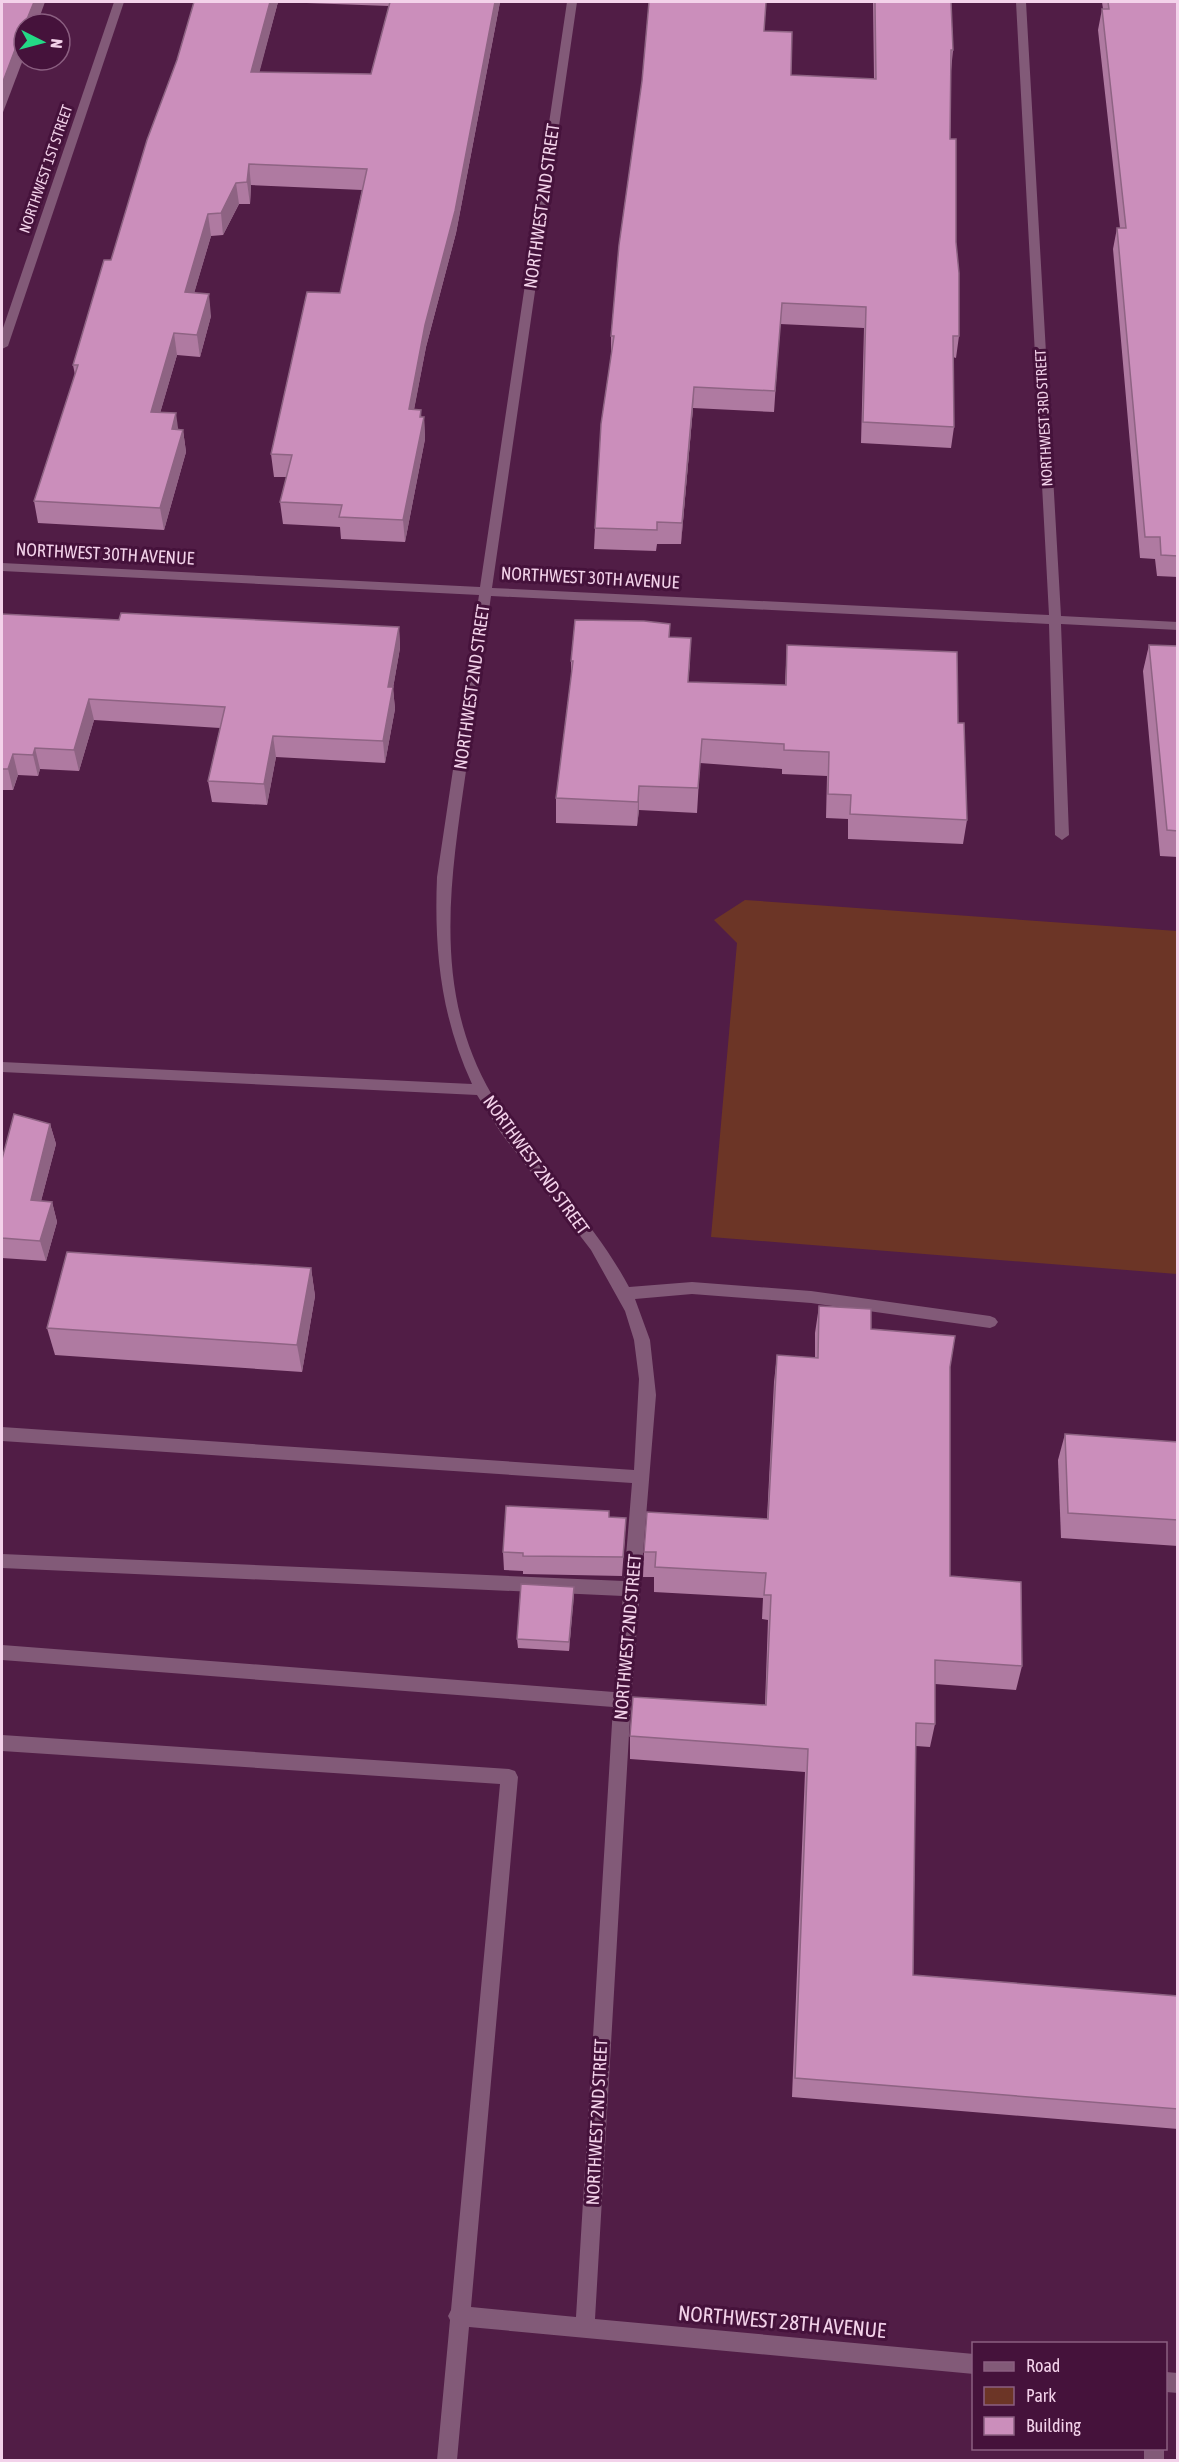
<svg xmlns="http://www.w3.org/2000/svg" width="1179" height="2462" viewBox="0 0 1179 2462" font-family="'Asap Condensed',sans-serif">
	<style>
		.green { fill: #6c3526 }
		.lines { fill: none; stroke-linecap: round; stroke-linejoin: round }
		.minor { fill: #825a78; fill-rule: evenodd }
		.wall { fill: #af7aa1 }
		.shaded-wall { fill: #8e6383 }
		.building { fill: #cb8ebb; stroke: #8e6383; stroke-width: 1.5 }
		.labels { text-anchor: middle; stroke-width: 6; stroke-linejoin: round; paint-order: stroke }
		.far-street-label { font-size: 15px; fill: #f3d2ea; stroke: #45123b }
		.street-label { font-size: 18px; fill: #f3d2ea; stroke: #45123b }
		.near-street-label { font-size: 21px; fill: #f3d2ea; stroke: #45123b }
	</style>
	<rect width="100%" height="100%" fill="#511d46"/>
	<path class="green" d="M745 900 1177 931V1274L711 1237 737 943 714 920Z"/>
	<g class="lines">
		<g class="minor">
			<path d="M114 2H124L8 346 2 349V331Z"/>
			<path d="M567 2H577L492 588 1049 615 1016 2H1026L1061 616 1178 622V630L1061 624 1069 835 1062 840 1055 835 1049 624 491 596C483 654 474 713 466 771 450 882 432 992 492 1095 531 1164 592 1217 629 1287L692 1282 811 1291 990 1316 995 1318 998 1322 995 1326 990 1328 811 1303 692 1294 635 1299 650 1340 656 1395 631 1700 595 2319 974 2354V2374L469 2327 457 2460H437L450 2320 448 2316 451 2310 500 1784 2 1751V1735L509 1769 515 1771 518 1777 471 2307 576 2317 613 1707 2 1660V1645L614 1692 623 1596 2 1568V1554L624 1581 632 1483 2 1441V1427L634 1470 639 1379 634 1340 625 1311 591 1250 501 1133 477 1095 2 1072V1062L472 1084C441 1017 434 950 437 877L479 595 2 571V563L480 587Z"/>
			<path d="M1166 2372 1178 2373V2393L1166 2392Z"/>
			<rect x="1144" y="2448" width="20" height="12"/>
		</g>
	</g>
	<g class="wall">
		<path d="M194 2H278L259 72 371 74 389 6 279 2H500L456 233 426 347 414 409 421 417H424L425 439 405 542 341 539 340 527 283 524 280 502 287 477H274L271 454 340 293 362 190 251 185 250 204H239L223 235 211 236 194 293 211 316 200 357 177 355 160 413 178 430H183L186 452 164 530 38 523 34 501 75 375 73 365 111 260 177 60Z"/>
		<path d="M873 2H951L953 50 951 71 950 139 956 242 959 336 956 358 953 357 954 427 951 448 861 443 864 328 780 324 774 412 693 408 681 544H657L656 551 594 549 595 528 611 354V336L764 31 791 75 874 79Z"/>
		<path d="M1102 2H1178V577L1157 576 1155 559 1140 558 1113 249 1117 228H1120L1098 30 1102 9H1103Z"/>
		<path d="M2 614 119 620 399 627 400 648 393 688 395 709 385 763 276 757 267 805 212 802 208 781 220 728 94 720 79 771 40 769 38 776 18 775 13 790H2Z"/>
		<path d="M670 624 669 637 690 663 688 682 785 685 787 645 958 723 967 820 963 844 848 839V819L826 818 827 776 782 774V769L700 763 697 813 639 810 637 826 556 823V798L571 677V661Z"/>
		<path d="M1149 645 1178 646V857L1160 856 1143 671Z"/>
		<path d="M50 1124 56 1144 41 1201 52 1202 57 1222 46 1261 2 1258V1159Z"/>
		<path d="M311 1268 315 1296 302 1372 55 1355 47 1328Z"/>
		<path d="M819 1306 871 1329 950 1367V1576L1022 1666 1016 1690 935 1684V1724L930 1747 916 1746 913 1975 1178 1996V2129L792 2097 805 1772 630 1759V1736L765 1705 768 1620 762 1619 763 1598 654 1592V1577H643L644 1552 767 1519 774 1382 777 1355 815 1358V1333Z"/>
		<path d="M1065 1434 1178 1442V1546L1061 1538 1058 1460Z"/>
		<path d="M609 1517 625 1536 622 1576 523 1574V1571L504 1570 503 1552Z"/>
		<path d="M574 1587 569 1651 518 1648 517 1639Z"/>
	</g>
	<g class="shaded-wall">
		<path d="M34 2H45L37 24H25Z"/>
		<path d="M270 2H278L254 93 251 72Z"/>
		<path d="M495 2H500L456 233 426 347 410 431 409 409 425 325Z"/>
		<path d="M24 26V57L2 115V84Z"/>
		<path d="M249 164 251 185 250 204 247 182Z"/>
		<path d="M236 183 239 204 223 235 221 213Z"/>
		<path d="M208 214 211 236 188 314 185 292Z"/>
		<path d="M209 294 211 316 200 357 197 335Z"/>
		<path d="M174 333 177 355 154 434 151 412Z"/>
		<path d="M694 387 693 408 681 544 682 523Z"/>
		<path d="M421 410 422 428 424 417 425 439 405 542 403 520Z"/>
		<path d="M176 413 179 435 172 429Z"/>
		<path d="M183 430 186 452 164 530 160 508Z"/>
		<path d="M399 627 400 648 393 688 395 709 385 763 383 741 388 687Z"/>
		<path d="M89 699 94 720 79 771 74 750Z"/>
		<path d="M273 736 276 757 267 805 264 784Z"/>
		<path d="M35 748 40 769 38 776 33 755Z"/>
		<path d="M13 754 18 775 13 790 8 769Z"/>
		<path d="M639 786V810L637 826 638 802Z"/>
		<path d="M50 1124 56 1144 36 1220 31 1200Z"/>
		<path d="M52 1202 57 1222 46 1261 40 1241Z"/>
		<path d="M311 1268 315 1296 302 1372 297 1345Z"/>
		<path d="M574 1587V1596L569 1651V1642Z"/>
	</g>
	<g class="building">
		<path d="M2 2H34L25 24H24V26L2 84Z"/>
		<path d="M194 2H270L251 72 371 74 390 2H495L455 211 425 325 409 409 421 410 420 417H424L403 520 339 517 342 505 280 502 292 455 271 454 307 292 340 293 367 169 249 164 247 182 236 183 221 213 208 214 185 292 209 294 197 335 174 333 151 412 176 413 172 429 183 430 160 508 34 501 78 365H73L104 260H111L147 140 177 60Z"/>
		<path d="M649 2H766L764 31 792 32 791 75 876 79 875 2H951L953 50H951L950 139H956V242L959 273V336H953L954 427 863 422 866 307 782 303 775 391 694 387 682 523 657 522V530L595 528 601 424 614 336H611L619 245 642 81Z"/>
		<path d="M1108 2H1178V556L1161 555 1160 537H1145L1117 228H1126L1102 9H1109Z"/>
		<path d="M121 613 399 627 388 687H393L383 741 273 736 264 784 208 781 225 707 89 699 74 750 35 748 33 755 13 754 8 769H2V614L119 620Z"/>
		<path d="M575 620 644 621 670 624 669 637 691 638 688 682 786 685 787 645 957 652 958 723H964L967 820 850 814 851 795 828 794 829 752 784 750V744L702 739 698 788 639 786 638 802 556 798 573 661H571Z"/>
		<path d="M1149 645 1178 646V831L1167 830Z"/>
		<path d="M14 1114 50 1124 31 1200 52 1202 40 1241 2 1238V1159Z"/>
		<path d="M67 1252 311 1268 297 1345 47 1328Z"/>
		<path d="M819 1306 871 1309V1329L955 1336 950 1367V1576L1021 1582 1022 1666 935 1660V1724L916 1723 913 1975 1178 1996V2109L795 2078 808 1749 630 1736 633 1697 766 1705 771 1595H764L766 1573 655 1567 656 1552H644L647 1512 768 1519 777 1355 818 1358Z"/>
		<path d="M1065 1434 1178 1442V1520L1068 1513Z"/>
		<path d="M506 1506 609 1511V1517L626 1518 623 1557 523 1556V1553L503 1552Z"/>
		<path d="M521 1584 574 1587 569 1642 517 1639Z"/>
	</g>
	<g class="labels">
		<g class="far-street-label">
			<text transform="translate(46 169) rotate(-71)" y="5">NORTHWEST 1ST STREET</text>
			<text transform="translate(1044 418) rotate(-93)" y="5">NORTHWEST 3RD STREET</text>
		</g>
		<g class="street-label">
			<text transform="translate(542 206) rotate(-82)" y="6">NORTHWEST 2ND STREET</text>
			<text transform="translate(105 554) rotate(3)" y="6">NORTHWEST 30TH AVENUE</text>
			<text transform="translate(590 578) rotate(3)" y="6">NORTHWEST 30TH AVENUE</text>
			<text transform="translate(472 687) rotate(-82)" y="6">NORTHWEST 2ND STREET</text>
			<text transform="translate(536 1165) rotate(54)" y="6">NORTHWEST 2ND STREET</text>
			<text transform="translate(628 1637) rotate(-85)" y="6">NORTHWEST 2ND STREET</text>
			<text transform="translate(597 2122) rotate(-87)" y="6">NORTHWEST 2ND STREET</text>
		</g>
		<g class="near-street-label">
			<text transform="translate(782 2322) rotate(5)" y="7">NORTHWEST 28TH AVENUE</text>
		</g>
	</g>
	<rect width="1179" height="2462" fill="none" stroke="#f3d2ea" stroke-width="6"/>
	<rect x="972" y="2342" width="195" height="108" fill="#45123b" stroke="#8b5f81" stroke-width="1.5"/>
	<rect x="984" y="2362" width="30" height="9" fill="#825a78" stroke="#8b5f81" stroke-width="1.5"/>
	<text x="1026" y="2372" font-size="18" fill="#f3d2ea">Road</text>
	<rect x="984" y="2387" width="30" height="18" fill="#6c3526" stroke="#8b5f81" stroke-width="1.5"/>
	<text x="1026" y="2402" font-size="18" fill="#f3d2ea">Park</text>
	<rect x="984" y="2417" width="30" height="18" fill="#cb8ebb" stroke="#8b5f81" stroke-width="1.5"/>
	<text x="1026" y="2432" font-size="18" fill="#f3d2ea">Building</text>
	<g transform="translate(42 42) rotate(96)"><circle r="28" fill="#45123b" stroke="#8b5f81" stroke-width="1.5"/>
	<path d="M0-4.5L10 22L0 15L-10 22Z" fill="#24d886"/>
	<text y="-9" font-size="16" font-weight="bold" text-anchor="middle" fill="#f3d2ea">N</text>
	</g>
</svg>
